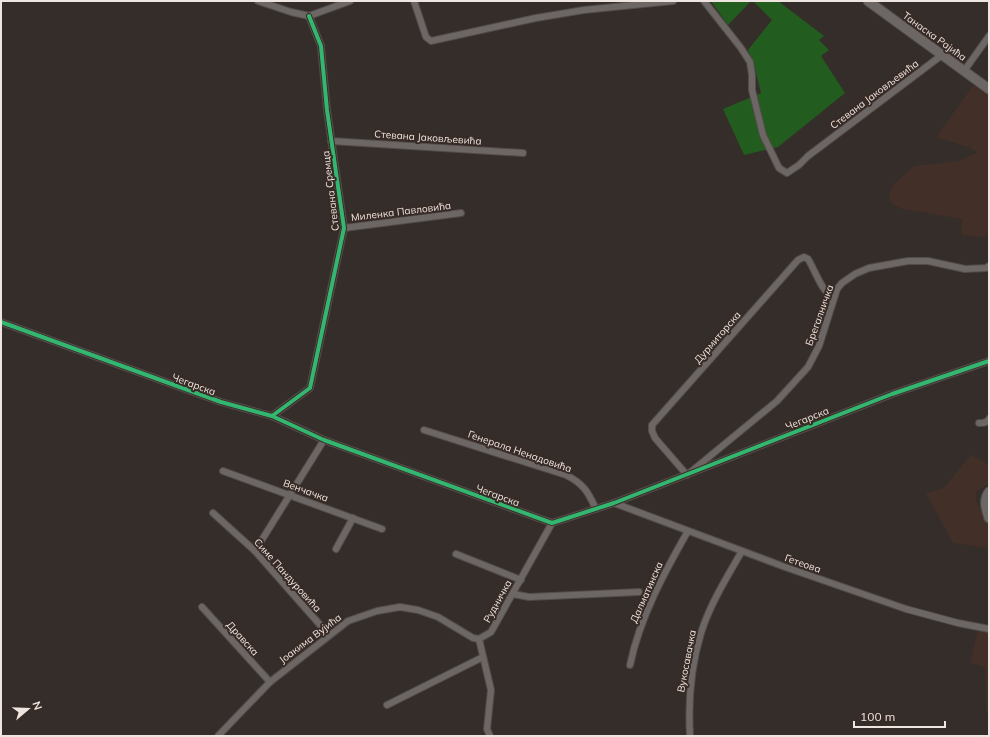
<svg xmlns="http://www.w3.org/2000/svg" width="990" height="737" viewBox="0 0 990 737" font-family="Mulish,sans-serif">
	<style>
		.built { fill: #423028 }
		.forest { fill: #225d1f }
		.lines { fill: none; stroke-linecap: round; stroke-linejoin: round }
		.street-casing { stroke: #524b49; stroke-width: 8 }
		.secondary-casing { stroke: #524b49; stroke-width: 11 }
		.street { stroke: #6c6664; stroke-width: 6 }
		.secondary { stroke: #6c6664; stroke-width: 9 }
		.cycleway-casing { stroke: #382b26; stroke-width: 6 }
		.cycleway { stroke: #33b770; stroke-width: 4 }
		.labels { text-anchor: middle; stroke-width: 4; stroke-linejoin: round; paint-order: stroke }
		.street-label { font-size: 10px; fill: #eee5e1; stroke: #382b26 }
	</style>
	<rect width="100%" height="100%" fill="#342d2a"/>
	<g class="built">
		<path d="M973 86H977L989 95V234L983 237 961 235 962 219 904 209 893 205 889 197 892 186 914 166 958 161 979 152 969 148 973 140 968 147 936 137Z"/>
		<path d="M971 455 984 461 989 467V483L976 492V500L989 527V548L953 543 926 493 944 488Z"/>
		<path d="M978 630 989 632V713H986L985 667 970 663Z"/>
	</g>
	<g class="forest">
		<path d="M711 1H751L728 25Z"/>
		<path d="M753 1H778L824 36 819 40 829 50 821 56 845 93 778 147 744 155 723 109 761 93 755 69 748 50 772 20Z"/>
	</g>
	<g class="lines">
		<defs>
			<g id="street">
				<path d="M258 1 291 12 309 16 350 1"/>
				<path d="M414 1 426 37 431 41 536 18 584 10 673 1"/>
				<path d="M704 1 741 48 750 62 752 75V90L763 135 779 168 787 173 799 165 808 156 942 55"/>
				<path d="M964 71 989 36"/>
				<path d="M331 141 523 153"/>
				<path d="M344 228 461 213"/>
				<path d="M834 298C821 291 816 272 808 259L804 257 798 260 652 425V431L655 438 687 475 777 401 808 367 819 346 837 289 842 283 855 274 869 268 908 261H928L965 269 986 268 989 266"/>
				<path d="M1 322 221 402 272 416 324 440 552 523 614 503 892 394 989 361"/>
				<path d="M272 416 310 388 344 228 327 110 321 46 309 16"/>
				<path d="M979 423C983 423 987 423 989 419"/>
				<path d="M424 430 566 475C584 484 588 492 596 509"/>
				<path d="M223 471 382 529"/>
				<path d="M614 503 785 567 906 609 958 623 989 629"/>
				<path d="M213 513 255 551 329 635"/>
				<path d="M336 549 353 518"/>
				<path d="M255 551 324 440"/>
				<path d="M456 554 521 580"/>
				<path d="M513 594 529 597 639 592"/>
				<path d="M202 607 270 682"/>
				<path d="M479 639 491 632 552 523"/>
				<path d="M479 639 491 690 487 729 490 736"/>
				<path d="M630 665C640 617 664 573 688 531"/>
				<path d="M387 705 483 657"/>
				<path d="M690 735C688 701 691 666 701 633 710 604 727 577 742 551"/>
				<path d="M218 736 270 682 348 621 377 611 400 607 418 610 438 617 473 638 479 639"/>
			</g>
			<g id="secondary">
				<path d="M868 1 989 89"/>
				<path d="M989 492C983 500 986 509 989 518"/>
			</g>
		</defs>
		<use href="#street" class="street-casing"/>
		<use href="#secondary" class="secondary-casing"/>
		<use href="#street" class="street"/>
		<use href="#secondary" class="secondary"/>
		<defs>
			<g id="cycleway">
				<path d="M1 322 221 402 272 416 324 440 552 523 614 503 892 394 989 361"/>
				<path d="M272 416 310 388 344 228 327 110 321 46 309 16"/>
			</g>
		</defs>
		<use href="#cycleway" class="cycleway-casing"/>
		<use href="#cycleway" class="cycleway"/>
	</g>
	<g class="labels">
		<g class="street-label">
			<text transform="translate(935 36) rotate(36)" y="4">Танаска Рајића</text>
			<text transform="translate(874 94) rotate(-37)" y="4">Стевана Јаковљевића</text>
			<text transform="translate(428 137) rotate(4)" y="4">Стевана Јаковљевића</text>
			<text transform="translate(330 191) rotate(-97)" y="4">Стевана Сремца</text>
			<text transform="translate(401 211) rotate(-7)" y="4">Миленка Павловића</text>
			<text transform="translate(819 315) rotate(-70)" y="4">Брегалничка</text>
			<text transform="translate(717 337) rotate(-49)" y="4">Дурмиторска</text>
			<text transform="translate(194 384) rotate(20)" y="4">Чегарска</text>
			<text transform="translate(807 418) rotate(-22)" y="4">Чегарска</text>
			<text transform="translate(520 451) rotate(19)" y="4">Генерала Ненадовића</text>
			<text transform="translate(306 490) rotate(20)" y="4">Венчачка</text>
			<text transform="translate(498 495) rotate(20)" y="4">Чегарска</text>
			<text transform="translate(803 563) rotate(19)" y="4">Гетеова</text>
			<text transform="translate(288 575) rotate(48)" y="4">Симе Пандуровића</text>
			<text transform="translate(646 592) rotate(-66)" y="4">Далматинска</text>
			<text transform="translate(497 601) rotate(-61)" y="4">Рудничка</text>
			<text transform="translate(243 638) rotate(48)" y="4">Дравска</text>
			<text transform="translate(310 638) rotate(-37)" y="4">Јоакима Вујића</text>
			<text transform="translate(686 661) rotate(-79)" y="4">Вукосавачка</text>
		</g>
	</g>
	<rect width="990" height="737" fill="none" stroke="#eee5e1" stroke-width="4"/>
	<g transform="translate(28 709) rotate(71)" stroke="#382b26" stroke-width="3" paint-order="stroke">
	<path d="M0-3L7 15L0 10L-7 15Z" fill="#eee5e1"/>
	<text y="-6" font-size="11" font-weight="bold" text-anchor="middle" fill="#eee5e1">N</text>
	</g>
	<path d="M854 721v6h91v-6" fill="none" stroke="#eee5e1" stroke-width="2"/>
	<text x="860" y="721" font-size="12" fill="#eee5e1" stroke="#382b26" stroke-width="3" paint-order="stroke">100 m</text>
</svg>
